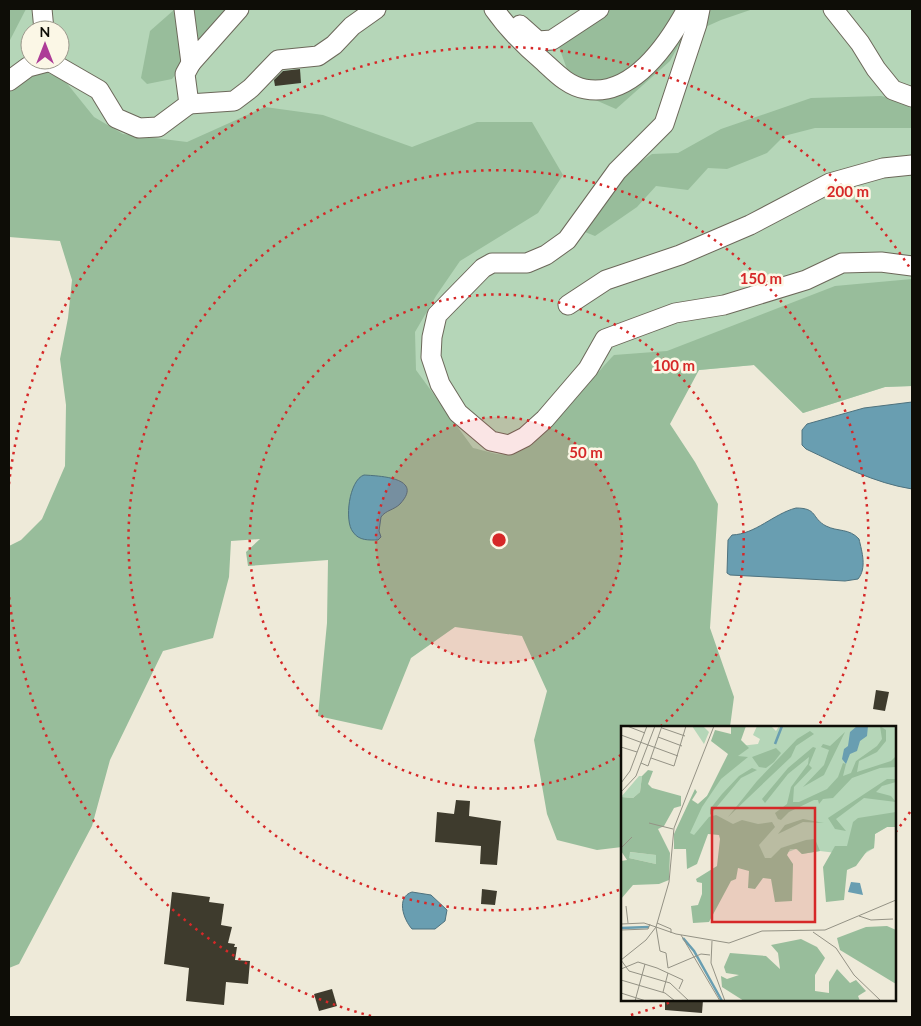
<svg xmlns="http://www.w3.org/2000/svg" width="921" height="1026" viewBox="0 0 921 1026" font-family="Lato,sans-serif">
	<style>
		.green { fill: #b5d6b8; fill-rule: evenodd }
		.forest { fill: #98bd9b }
		.water { fill: #699eb1; stroke: #4e727e }
		.building { fill: #3e3b2d }
		.lines { fill: none; stroke-linecap: round; stroke-linejoin: round }
		.minor-casing { stroke: #6c685a; stroke-width: 21 }
		.minor { stroke: #fff; stroke-width: 19 }
		.ring { fill: none; stroke: #d62828; stroke-width: 2.5; stroke-dasharray: 2.5 5 }
		.inset-river { fill: none; stroke: #699eb1; stroke-width: 2.5 }
		.inset-road { fill: none; stroke: #949285; stroke-width: 1 }
		.view { fill: #d62828; fill-opacity: 0.15; stroke: #d62828; stroke-width: 2.5 }
		.inset-edge { fill: none; stroke: #0e0d07; stroke-width: 2.5 }
		.centre { fill: #d62828; stroke: #fbf7e6; stroke-width: 2.5 }
		.ring-label { font-size: 15px; text-anchor: middle; font-weight: bold; fill: #d62828; stroke: #fbf7e6; stroke-width: 5; stroke-linejoin: round; paint-order: stroke }
	</style>
	<rect width="100%" height="100%" fill="#eeead9"/>
	<path class="green" d="M9 9H912V386L885 387 803 413 754 365 699 370 657 419 445 480 9 153ZM30 30H60V60H30Z"/>
	<g class="forest">
		<path d="M9 9H26L9 42Z"/>
		<path d="M175 9H229L172 79 147 84 141 78 150 31Z"/>
		<path d="M611 9H753L721 20 683 37 670 61 616 109 584 95 568 72 559 47Z"/>
		<path d="M35 67 65 81 94 117 123 134 187 142 265 107 323 115 412 147 477 122H532L563 175 538 213 460 261 436 296 415 332 416 370 473 448C483 450 498 456 507 454 543 448 588 381 614 355L667 351 835 286 912 279V386L885 387 803 413 754 365 699 370 670 424 695 462 718 504 710 628 734 697 730 727H622V847L597 850 557 840 547 814 534 740 547 691 522 636 455 627 411 658 382 730 318 716 327 623 328 560 248 566 246 552 260 539 231 541 229 577 213 638 163 651 110 760 92 826 19 964 9 968V546L21 540 42 519 65 466 66 405 60 359 68 318 72 280 60 241 9 237V88L13 89Z"/>
		<path d="M881 96 912 103V128H815L784 136 767 153 727 169 708 168 688 190 656 186 637 207 595 236 585 232 591 219 625 172 652 154 678 153 721 129 811 98Z"/>
	</g>
	<g class="water">
		<path d="M912 402V489C874 483 840 465 806 449L802 445V430L807 424 864 408Z"/>
		<path d="M364 475C378 476 425 477 400 504 394 510 386 510 381 517L379 531 381 537 378 540C369 540 359 541 353 532 344 521 349 480 364 475Z"/>
		<path d="M796 508C818 508 811 518 826 526 838 532 849 528 859 539 862 552 867 568 858 579L845 581 730 575 727 573 728 540 732 535C756 534 773 514 796 508Z"/>
		<path d="M412 892 431 895 447 910 445 921 435 929H412C403 919 396 897 412 892Z"/>
	</g>
	<g class="building">
		<path d="M300 69 301 83 275 86 274 80 283 71Z"/>
		<path d="M876 690 889 692 885 711 873 709Z"/>
		<path d="M456 800 470 801 469 816 501 821 497 865 480 864 481 846 435 842 437 812 454 814Z"/>
		<path d="M482 889 497 891 495 905 481 904Z"/>
		<path d="M172 892 210 897 209 902 224 904 221 925 232 927 228 943 235 944 234 947H237L235 960 250 961 248 984 226 982 224 1005 186 1001 189 968 164 964Z"/>
		<path d="M332 989 337 1006 319 1011 314 994Z"/>
		<path d="M665 1000H703L702 1013 665 1010Z"/>
	</g>
	<g class="lines">
		<defs>
			<g id="minor">
				<path d="M42 9 44 30"/>
				<path d="M184 9 191 63 239 9"/>
				<path d="M494 9C508 29 525 46 544 62 556 73 568 86 585 89 632 98 668 44 687 9"/>
				<path d="M700 9 697 24 664 124 617 171 567 240 546 255 527 263H492L483 268 437 315 432 337 431 357 440 384 458 413 491 441 509 445 525 437 545 419 588 369 605 339 675 313 724 305 806 280 842 263 881 262 912 266"/>
				<path d="M833 9 860 43 876 69 893 90 912 97"/>
				<path d="M520 25 538 41 552 40 599 9"/>
				<path d="M47 60 99 90 116 118 139 128 158 127 189 104 185 74 191 63"/>
				<path d="M9 81 28 67 47 62"/>
				<path d="M189 104 234 101 251 88 278 60 318 56 334 45 352 26 376 9"/>
				<path d="M568 305 606 280 680 255 750 225 830 183 883 168 912 165"/>
			</g>
		</defs>
		<use href="#minor" class="minor-casing"/>
		<use href="#minor" class="minor"/>
	</g>
	<circle cx="499" cy="540" r="123" fill="#d62828" fill-opacity=".12"/>
	<g class="ring">
		<circle cx="499" cy="540" r="123"/>
		<path d="M621 755A247 247 0 1 1 661 726"/>
		<path d="M619 890A370 370 0 1 1 819 725"/>
		<path d="M910 812A493 493 0 0 1 895 833M676 1000A493 493 0 0 1 627 1016M371 1016A493 493 0 0 1 9 596M9 484A493 493 0 0 1 910 268"/>
	</g>
	<g transform="translate(621 726)">
		<rect width="275" height="275" fill="#eeead9"/>
		<path d="M71 0H82L88 6 83 18ZM136 0H150L155 5 158 0H275V101H266L254 108 253 122 240 130 199 125 181 128 175 123 141 136 108 101 71 112 64 108 76 79 86 70 119 20 137 18 139 13 132 9ZM18 50H21L19 66 12 72 0 71ZM8 126 36 129 35 138 8 132Z" fill="#b5d6b8"/>
		<path d="M110 0H125L120 14 128 22 117 30 127 31 100 53 81 81 69 107 73 109 88 91 95 89 112 98 121 94 137 98 151 96 154 101 138 119 144 132H150L160 122 185 114 194 113 199 125 181 128 176 123H169L166 129 172 138 171 175 154 176 150 153 142 152 134 163 127 162 128 145 117 142 115 153 110 155 88 196 72 197 70 180 77 179 81 168V157L76 156 75 153 96 140 99 113 98 109 87 108 76 138 66 143 65 123H53V108L74 63 76 66 71 74 77 78 86 70 107 28 90 15 94 4 110 8ZM259 0 265 4V15L256 26 238 35 236 46 270 35 275 30V41L259 42 231 52 212 72 202 73 198 78 197 74H193L168 86 160 94 157 93 154 87 166 78 170 61 187 38 188 31 167 48 144 77 141 73 167 42 192 21 195 22 188 39 191 42 173 61 172 76H178L206 63 217 51 222 37 225 38 222 50 230 47 235 35 256 20 261 13ZM189 5 193 8 175 20 170 31 107 91 136 55 176 13ZM224 6 203 49 182 61 203 39 208 24 200 21 202 18 209 20ZM155 22 160 27 153 36 145 42 138 41 131 31ZM131 42 136 44 120 52 89 89V83L101 68 118 50ZM27 44 32 45 27 58 31 62 60 70V80L53 82 43 100 37 103 49 127 48 154 38 158 12 159 0 173V135L6 134 0 125V71L12 72 19 66 21 50ZM9 126 35 129V138L8 132ZM266 53H275V56L261 60 255 66 270 70 275 76 243 72 215 93 225 105 214 103 207 92ZM275 86V101H266L254 108 253 122 246 125 235 140 226 144 223 174 205 176 202 141 214 120H226L232 96 237 92ZM182 93 203 97 182 96 157 108 164 99ZM266 200 275 204V258L219 224 216 212 245 201ZM180 213 196 221 204 232 194 249V265L208 267V256L216 243 229 257 235 254 245 265 237 270 239 275H123L101 261 100 250 106 253 118 249 105 247 103 241 109 227 145 230 159 243 157 227 150 219Z" fill="#98bd9b" fill-rule="evenodd"/>
		<path d="M236 0H247L246 10 239 15 236 25 229 28 225 38 221 33 223 23 227 20 229 6ZM230 156 239 157 242 169 227 166Z" fill="#699eb1"/>
		<path class="inset-river" d="M154 18 161 0M0 202 28 201M62 212 73 225 101 275"/>
		<path class="inset-road" d="M6 0 24 7M41 2 64 10M0 9 57 30M37 11 61 20M0 21 16 26M30 32 53 40 65 0M20 37 27 40 41 0M0 57 9 45 26 0M0 66 15 50 34 0M28 97 52 103M0 122 11 111M5 180 7 197M238 190 250 194 272 193M36 197 50 203V207M0 198 23 197 35 201M0 204 27 203 29 198M192 206 215 222 233 249 260 275M60 209 99 275M91 215 90 237 104 275M89 229 80 228 47 242 45 227 39 225 35 201 48 156 53 102 93 0M0 234 8 245 49 257 68 275M0 234 25 214 35 201 55 208 108 217 141 205 204 204 275 174M0 243 17 236 36 242 62 254 58 263M0 254 44 267 54 275M42 266 47 247M0 267 25 275M14 275 24 238"/>
		<path class="view" d="M91 82H194V196H91Z"/>
		<rect width="275" height="275" class="inset-edge"/>
	</g>
	<circle cx="499" cy="540" r="8" class="centre"/>
	<g class="ring-label">
		<text x="848" y="197">200 m</text>
		<text x="761" y="284">150 m</text>
		<text x="674" y="371">100 m</text>
		<text x="586" y="458">50 m</text>
	</g>
	<rect width="921" height="1026" fill="none" stroke="#0e0d07" stroke-width="20"/>
	<g transform="translate(45 45)"><circle r="24" fill="#fbf7e6" stroke="#9c998d"/>
	<path d="M0-4L9 19L0 12L-9 19Z" fill="#ad3c97"/>
	<text y="-8" font-size="14" font-weight="bold" text-anchor="middle" fill="#0e0d07">N</text>
	</g>
</svg>
